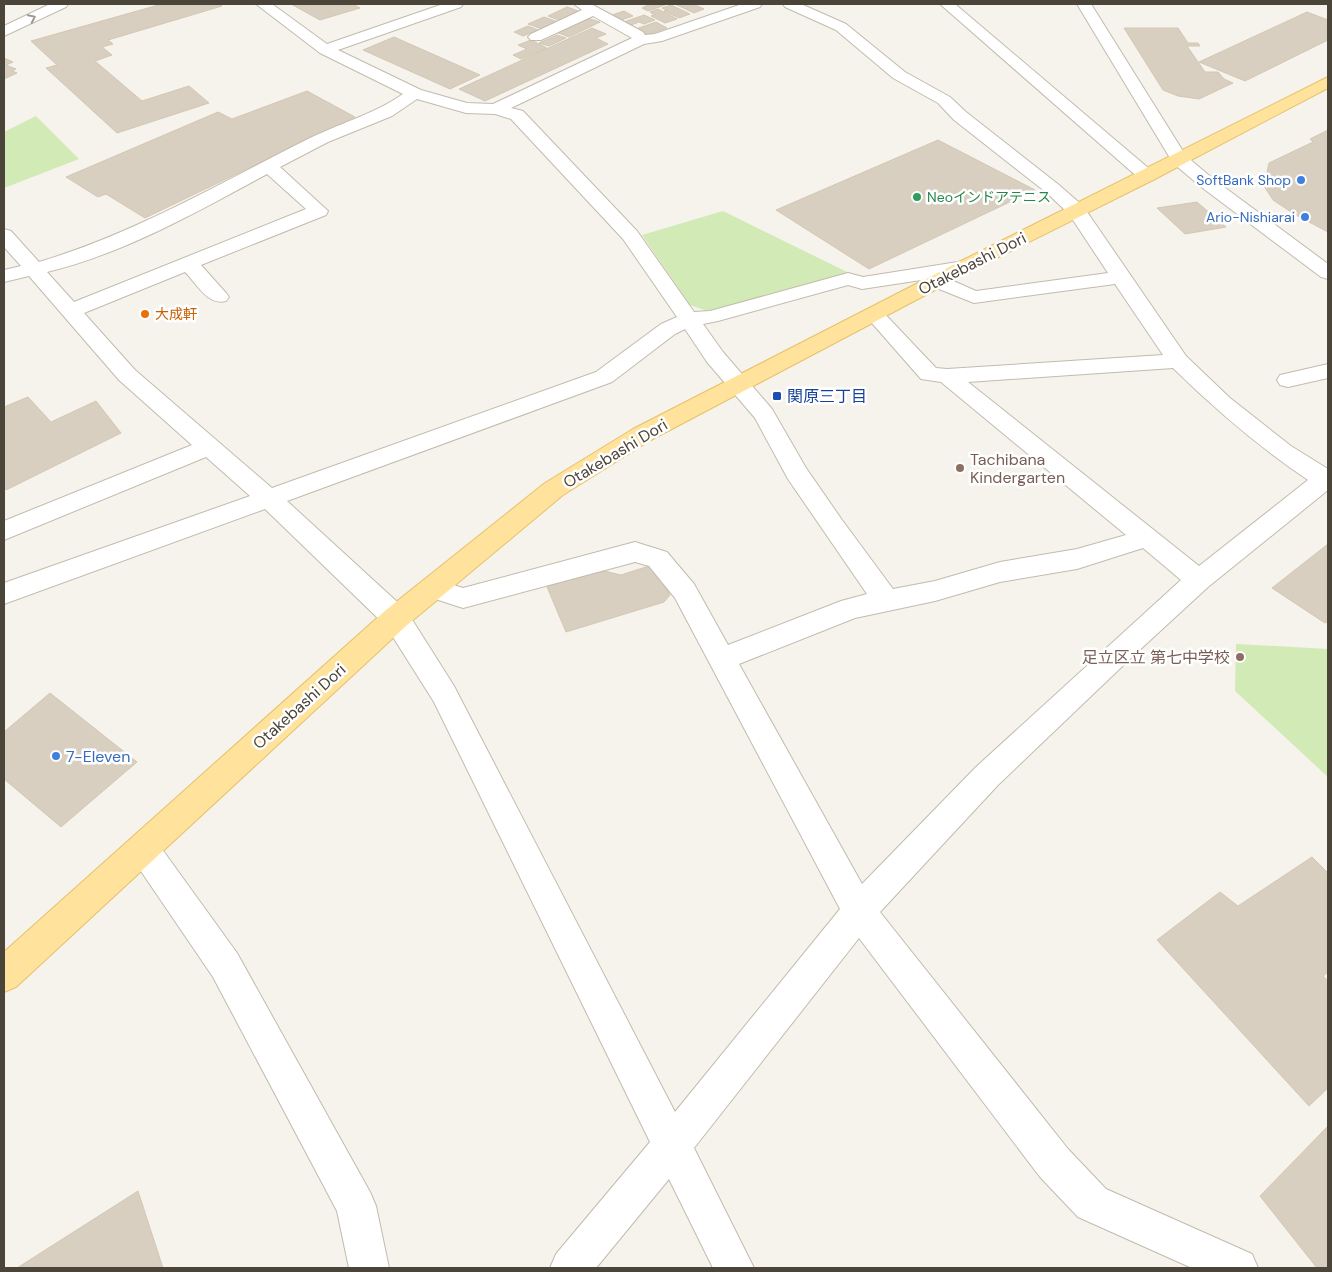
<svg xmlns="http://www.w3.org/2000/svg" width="1332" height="1272" viewBox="0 0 1332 1272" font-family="'DM Sans','Noto Sans JP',sans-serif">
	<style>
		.green { fill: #d2eab5 }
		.building { fill: #d8cfc1; stroke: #d3c7b4 }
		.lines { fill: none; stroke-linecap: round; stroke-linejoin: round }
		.minor-casing { stroke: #c2bbae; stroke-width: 2 }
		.major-casing { stroke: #e6c16a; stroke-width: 2 }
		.minor { fill: #fff; fill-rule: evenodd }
		.major { fill: #ffe39c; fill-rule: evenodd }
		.oneway { stroke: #9c9892 }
		.shop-dot { fill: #3f7fe0; stroke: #fff; stroke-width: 2 }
		.leisure-dot { fill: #2e9e5b; stroke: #fff; stroke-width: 2 }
		.food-dot { fill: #e8710a; stroke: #fff; stroke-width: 2 }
		.transit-dot { fill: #1a4fb4; stroke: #fff; stroke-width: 2 }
		.education-dot { fill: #8d6e63; stroke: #fff; stroke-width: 2 }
		.labels { text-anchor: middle; stroke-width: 5; stroke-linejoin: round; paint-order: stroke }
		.far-shop-label { font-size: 14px; fill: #366cbe; stroke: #fff; text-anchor: end }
		.far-leisure-label { font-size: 14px; fill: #27864d; stroke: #fff; text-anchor: start }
		.far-food-label { font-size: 14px; fill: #c56008; stroke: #fff; text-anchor: start }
		.street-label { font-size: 16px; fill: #4b4439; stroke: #fff }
		.transit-label { font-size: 16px; fill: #164399; stroke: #fff; text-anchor: start }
		.education-label { font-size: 16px; fill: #785e54; stroke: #fff; text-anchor: start }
		.shop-label { font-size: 16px; fill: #366cbe; stroke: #fff; text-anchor: start }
	</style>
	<rect width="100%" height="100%" fill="#f6f3ec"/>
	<g class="green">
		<path d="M36 116 79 159 4 188V132Z"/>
		<path d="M723 211 849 273 707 311 690 305 642 235Z"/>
		<path d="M1236 644 1328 649V777L1235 691Z"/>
	</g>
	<g class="building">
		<path d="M162 4H219L222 6 108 40 113 44 102 47 112 55 95 61 142 101 189 86 209 103 117 133 46 68 57 65 31 41Z"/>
		<path d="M291 4H353L360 8 320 20Z"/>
		<path d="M644 4H661L665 5 648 11 642 8 648 5Z"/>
		<path d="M675 4H693L704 9 694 13Z"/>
		<path d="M671 5 690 14 679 18 664 11 667 10 662 8Z"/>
		<path d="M567 7 581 12 561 21 548 16Z"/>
		<path d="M658 9 677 19 665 23 651 16 654 15 650 12Z"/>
		<path d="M624 11 633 16 621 20 612 15Z"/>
		<path d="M1307 12 1328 20V40L1245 81 1199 62Z"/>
		<path d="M644 15 655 20 644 24 639 22 631 25 624 22Z"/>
		<path d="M544 17 558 22 542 29 528 24Z"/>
		<path d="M587 18 600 22 569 37 556 32Z"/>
		<path d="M656 22 667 28 647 35 636 29Z"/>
		<path d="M528 26 538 30 523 36 514 32Z"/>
		<path d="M592 28 606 34 596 38 608 44 485 101 459 89Z"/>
		<path d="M1124 28H1178L1188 43H1198L1200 46H1187L1205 72H1218L1224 79 1233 83 1199 99 1178 96 1163 90Z"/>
		<path d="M557 35 566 38 549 46 539 43Z"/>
		<path d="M394 37 480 75 450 89 363 50Z"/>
		<path d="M531 40 547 48 521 59 513 55 527 49 518 45Z"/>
		<path d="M4 58 13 62 6 65 16 69 12 71 17 73 4 79Z"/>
		<path d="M307 91 355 117 145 218 106 194 98 197 66 177 218 112 232 119Z"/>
		<path d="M1328 130V232L1294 214 1273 200 1264 186 1269 163 1313 142 1310 139Z"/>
		<path d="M938 140 1035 190 869 269 776 210Z"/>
		<path d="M1197 202 1226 227 1185 234 1157 208Z"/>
		<path d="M28 397 51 422 96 401 121 433 6 490 4 487V407Z"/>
		<path d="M1328 544V621L1325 623 1272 588Z"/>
		<path d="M652 565 670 595 664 602 566 632 547 587 596 569 621 575Z"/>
		<path d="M50 693 137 762 61 827 4 779V732Z"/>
		<path d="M1312 857 1328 873V972L1323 976 1328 981V1088L1309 1106 1157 940 1220 892 1238 906Z"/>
		<path d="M1328 1126V1268H1317L1260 1196Z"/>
		<path d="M138 1191 163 1268H17Z"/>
	</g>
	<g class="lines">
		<defs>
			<g id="minor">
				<path d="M50 4H68L66 7 4 36V26Z"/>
				<path d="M256 4H272L327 44 443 4H463L461 7 338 50 421 90 467 103 493 104 632 38 593 16 541 40H531L528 37 531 34 582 10 574 4H591L643 32 645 35 655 34 742 4H762L760 7 662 41 644 44 511 108 523 111 637 231 694 312 710 311 848 273 863 277 964 261 971 263 974 267 971 271 942 276 976 291 1108 273 1069 214 1047 193 954 120 938 103 893 78 836 30 785 7 783 4H801L846 24 905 72 950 97 966 112 1059 185 1083 206 1186 356 1230 398 1291 446 1328 469V490L1208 587 1132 657 998 785 880 912 1068 1149 1106 1189 1252 1254 1258 1268H1192L1078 1217 1040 1177 859 938 694 1148 754 1268H713L669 1179 596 1268H550L556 1254 650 1142 434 702 386 626 265 509 4 604V583L250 496 206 457 4 540V521L192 445 119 380 29 276 4 282V270L21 266 4 247V229L11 231 39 262C133 234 217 185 304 141 337 124 373 115 403 94L320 53ZM417 99 466 113 495 114 511 119 623 239 677 317 661 324 596 372 272 488 135 370 84 313 185 272C197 284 208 306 226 301L229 297 226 293 201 265 326 215 328 211 280 167 328 142 392 116ZM267 174 306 209 74 302 47 272C125 253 197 212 267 174ZM928 279 926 281 929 285 974 303 1115 284 1163 355 947 369 936 368 881 310 874 308 867 310 864 314 921 379 941 382 1126 535 1077 549 1000 562 935 581 893 589 842 520 806 468 772 409 723 352 703 324 718 321 848 285 862 289ZM685 329 707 362 755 418 788 479 867 594 841 601 728 645 694 584 667 552 635 542 463 588 432 578 423 581 419 588 423 595 463 608 635 562 649 566 675 598 840 909 675 1112 454 686 406 610 287 501 612 382 675 334ZM1173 368C1215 409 1259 447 1308 480L1199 566 968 382ZM1143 548 1181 580 976 767 862 884 739 664 855 618 935 601 1000 582 1077 569Z"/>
				<path d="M940 4H955L1153 172 1156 176 1153 180 1147 181 1141 180Z"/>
				<path d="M1077 4H1091L1186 156 1212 178 1328 264V279L1321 277 1200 186 1173 163Z"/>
				<path d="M1328 364V378L1288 387 1280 385 1277 380 1280 375Z"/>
				<path d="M143 833 154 838 237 953 370 1192 376 1206 389 1268H349L337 1211 213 977 132 858 127 848 132 838Z"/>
			</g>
			<path id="major" d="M1328 77V88L1153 180 971 271 649 441 563 495 406 626 16 987 4 992V952L386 610 545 483 633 429 957 263Z"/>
		</defs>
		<use href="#minor" class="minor-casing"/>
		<use href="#major" class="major-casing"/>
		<use href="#minor" class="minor"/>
		<use href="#major" class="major"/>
	</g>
	<defs><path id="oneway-chevron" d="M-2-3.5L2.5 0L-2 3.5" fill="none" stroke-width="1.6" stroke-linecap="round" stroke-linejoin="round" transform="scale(1.25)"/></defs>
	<use class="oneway" href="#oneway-chevron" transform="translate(32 18) rotate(-26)"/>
	<g class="shop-dot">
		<circle cx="1301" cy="180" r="5"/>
		<circle cx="1305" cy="217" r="5"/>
		<circle cx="56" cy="756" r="5"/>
	</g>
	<circle class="leisure-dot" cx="917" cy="197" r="5"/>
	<circle class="food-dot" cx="145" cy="314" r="5"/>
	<rect class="transit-dot" x="772" y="391" width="10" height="10" rx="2.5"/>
	<g class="education-dot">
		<circle cx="960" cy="468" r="5"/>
		<circle cx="1240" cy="657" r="5"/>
	</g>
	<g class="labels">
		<g class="far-shop-label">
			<text x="1291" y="185">SoftBank Shop</text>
			<text x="1295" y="222">Ario-Nishiarai</text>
		</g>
		<g class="far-leisure-label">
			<text x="927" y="202">Neoインドアテニス</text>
		</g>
		<g class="far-food-label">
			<text x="155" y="319">大成軒</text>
		</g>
		<g class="street-label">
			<text transform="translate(972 263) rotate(-27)" y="6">Otakebashi Dori</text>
			<text transform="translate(615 453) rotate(-31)" y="6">Otakebashi Dori</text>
			<text transform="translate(299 706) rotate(-42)" y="6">Otakebashi Dori</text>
		</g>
		<g class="transit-label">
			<text x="787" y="402">関原三丁目</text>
		</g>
		<g class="education-label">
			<text x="970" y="465">Tachibana<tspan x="970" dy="18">Kindergarten</tspan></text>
			<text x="1230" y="663" text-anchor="end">足立区立 第七中学校</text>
		</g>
		<g class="shop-label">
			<text x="66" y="762">7-Eleven</text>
		</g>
	</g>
	<rect width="1332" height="1272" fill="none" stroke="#4b4439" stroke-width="10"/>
</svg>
